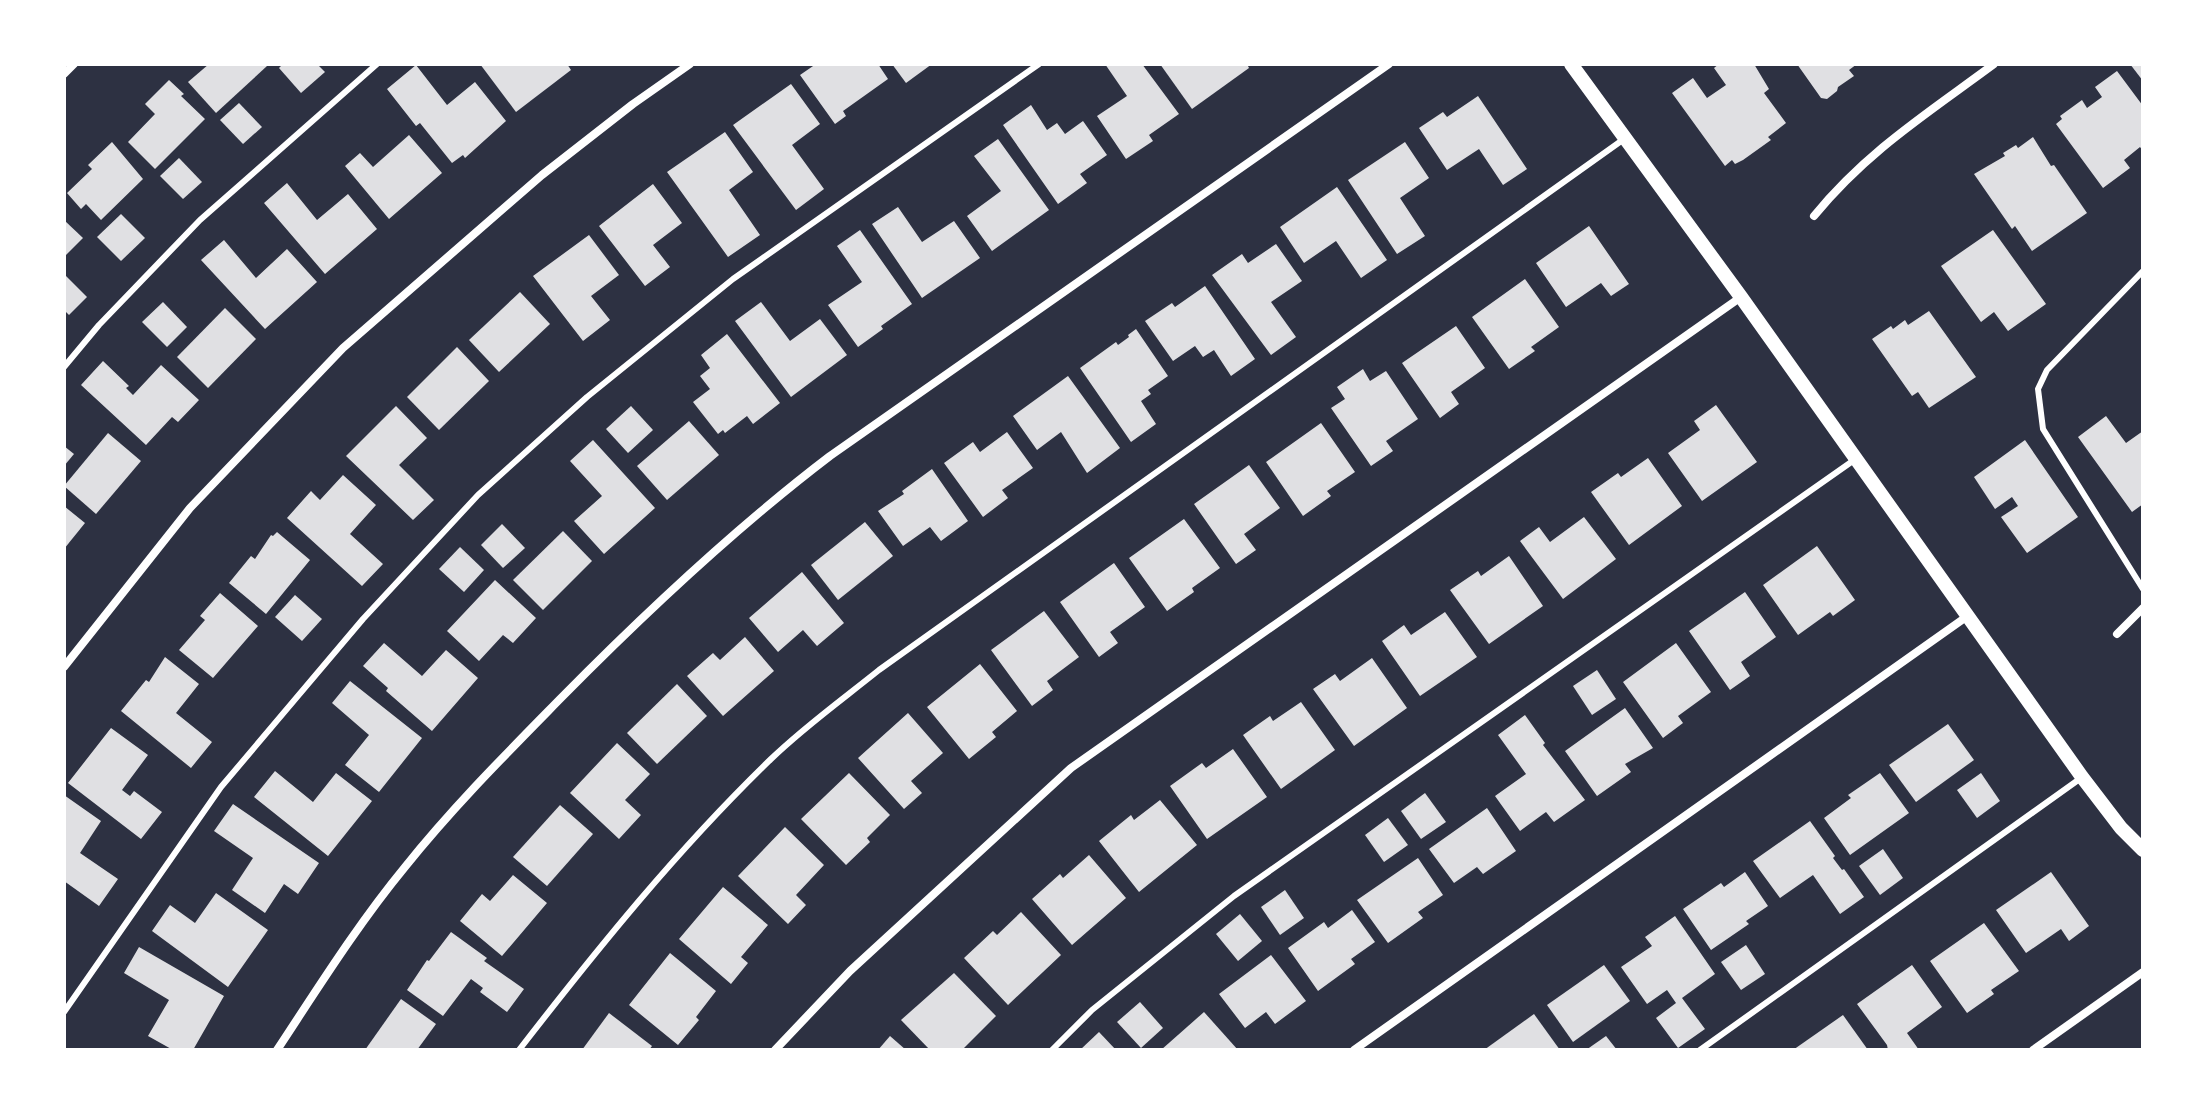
<svg xmlns="http://www.w3.org/2000/svg" width="2207" height="1114" viewBox="0 0 2207 1114" font-family="'DejaVu Sans',sans-serif">
	<style>
		.building { fill: #e0e0e3 }
		.lines { fill: none; stroke-linecap: round; stroke-linejoin: round }
		.service { stroke: #fff; stroke-width: 6 }
		.minor { stroke: #fff; stroke-width: 8 }
		.tertiary { stroke: #fff; stroke-width: 14 }
	</style>
	<rect width="100%" height="100%" fill="#2d3142"/>
	<g class="building">
		<path d="M209 64H265L267 66 216 113 188 82Z"/>
		<path d="M283 64H317L325 72 301 93 279 68Z"/>
		<path d="M480 64H567L571 70 516 112Z"/>
		<path d="M816 64H878L888 79 843 111 846 116 835 124 800 75Z"/>
		<path d="M892 64H932L906 83Z"/>
		<path d="M1105 64H1142L1179 114 1149 135 1153 141 1126 159 1097 116 1127 96Z"/>
		<path d="M1160 64H1247L1249 68 1192 109Z"/>
		<path d="M1719 64H1754L1769 89 1764 93 1786 123 1768 137 1771 140 1743 160 1735 164 1732 160 1725 166 1672 93 1693 78 1707 98 1726 85 1714 68Z"/>
		<path d="M1797 64H1857L1849 70 1854 76 1838 87 1837 91 1827 99 1821 98Z"/>
		<path d="M2130 64H2143V81Z"/>
		<path d="M416 65 447 105 475 82 506 121 465 158 463 155 452 163 420 123 416 126 387 89Z"/>
		<path d="M2117 71 2143 106V151L2140 147 2124 160 2130 168 2103 188 2056 124 2062 119 2060 116 2082 100 2087 108 2102 97 2095 87Z"/>
		<path d="M169 80 184 94 181 96 205 119 155 169 128 142 155 114 145 104Z"/>
		<path d="M791 84 820 124 792 145 824 189 796 210 733 125Z"/>
		<path d="M1478 96 1527 169 1503 185 1479 149 1447 170 1419 128 1443 112 1447 117Z"/>
		<path d="M239 103 262 127 243 144 220 120Z"/>
		<path d="M1031 105 1047 130 1057 123 1065 134 1083 121 1107 155 1080 174 1087 183 1058 204 1003 125Z"/>
		<path d="M725 132 753 172 729 190 760 235 728 257 667 172Z"/>
		<path d="M409 135 442 173 389 219 345 166 360 153 373 167Z"/>
		<path d="M2033 137 2051 166 2054 165 2087 213 2032 251 2015 226 2012 229 1974 174 2005 156 2003 153 2016 145 2018 148Z"/>
		<path d="M998 139 1049 210 992 251 967 216 1001 191 974 156Z"/>
		<path d="M112 142 143 179 101 220 86 204 81 209 67 193 92 169 88 165Z"/>
		<path d="M1405 142 1429 178 1400 198 1425 236 1397 254 1348 180Z"/>
		<path d="M179 158 202 182 183 199 160 176Z"/>
		<path d="M287 183 317 220 348 194 377 229 325 274 264 203Z"/>
		<path d="M653 184 682 223 653 245 670 267 645 286 599 226Z"/>
		<path d="M1337 187 1387 260 1361 278 1336 241 1304 263 1280 227Z"/>
		<path d="M898 207 922 242 954 221 980 258 922 298 872 224Z"/>
		<path d="M121 214 145 238 121 261 97 237Z"/>
		<path d="M64 220 83 238 64 257Z"/>
		<path d="M1589 226 1629 284 1611 296 1601 283 1566 307 1536 263Z"/>
		<path d="M860 230 912 304 881 326 883 329 858 347 828 305 862 282 837 246Z"/>
		<path d="M1993 230 2046 304 2008 331 1994 312 1981 322 1941 266Z"/>
		<path d="M589 235 619 275 591 296 610 320 583 341 533 276Z"/>
		<path d="M224 240 256 278 287 249 317 282 265 329 201 260Z"/>
		<path d="M1276 244 1302 281 1271 302 1296 337 1271 355 1212 275 1242 254 1248 263Z"/>
		<path d="M64 274 87 297 69 315 64 310Z"/>
		<path d="M1525 279 1559 327 1531 347 1535 351 1509 369 1472 317Z"/>
		<path d="M1205 286 1255 359 1231 376 1214 350 1203 357 1195 346 1173 361 1145 321 1172 303 1175 307Z"/>
		<path d="M520 292 550 324 499 372 469 340Z"/>
		<path d="M163 302 187 327 167 347 142 322Z"/>
		<path d="M761 302 790 341 820 319 847 355 791 397 735 321Z"/>
		<path d="M225 308 256 339 208 388 177 357Z"/>
		<path d="M1929 311 1976 377 1929 408 1918 392 1912 396 1872 339 1891 326 1893 329 1905 320 1908 325Z"/>
		<path d="M1456 326 1485 368 1451 392 1459 404 1440 418 1402 363Z"/>
		<path d="M1136 329 1168 376 1148 390 1151 394 1141 401 1156 424 1131 442 1080 368 1116 342 1118 345 1129 337 1128 335Z"/>
		<path d="M727 334 780 403 753 424 747 416 725 433 723 430 718 434 693 402 710 389 700 376 710 368 701 355Z"/>
		<path d="M457 347 489 381 439 430 407 397Z"/>
		<path d="M103 361 129 386 126 388 133 395 161 365 199 400 178 422 172 417 146 445 81 385Z"/>
		<path d="M1363 369 1370 381 1386 371 1418 419 1386 441 1393 451 1371 466 1331 408 1345 399 1337 387Z"/>
		<path d="M1068 376 1120 448 1087 473 1061 432 1037 450 1013 416Z"/>
		<path d="M1716 405 1757 462 1702 501 1668 453 1700 430 1694 421Z"/>
		<path d="M396 406 427 438 399 465 434 500 413 520 346 456Z"/>
		<path d="M631 406 653 430 628 453 606 429Z"/>
		<path d="M2106 416 2126 443 2143 431V504L2132 512 2078 437Z"/>
		<path d="M689 421 719 455 667 500 637 466Z"/>
		<path d="M1321 423 1355 472 1327 491 1331 496 1303 516 1266 462Z"/>
		<path d="M1007 432 1033 468 1002 490 1008 498 983 517 944 463 973 442 980 452Z"/>
		<path d="M108 433 141 461 96 514 64 486Z"/>
		<path d="M593 440 655 508 604 554 574 521 602 496 570 461Z"/>
		<path d="M2025 440 2078 517 2027 553 2001 517 2018 506 2012 497 1995 509 1974 477Z"/>
		<path d="M64 446 74 454 64 466Z"/>
		<path d="M1648 458 1682 506 1629 545 1591 492 1618 473 1621 477Z"/>
		<path d="M1249 465 1280 508 1244 534 1256 550 1236 564 1194 504Z"/>
		<path d="M932 469 968 521 941 541 930 527 903 546 878 511 904 494 902 491Z"/>
		<path d="M343 475 376 505 350 534 383 564 362 586 287 518 311 491 320 500Z"/>
		<path d="M64 506 85 523 64 549Z"/>
		<path d="M1584 517 1616 559 1563 599 1520 541 1539 527 1550 542Z"/>
		<path d="M1184 519 1220 568 1192 588 1194 592 1167 611 1129 558Z"/>
		<path d="M865 522 893 556 838 600 811 565Z"/>
		<path d="M502 524 525 548 503 568 481 545Z"/>
		<path d="M563 531 592 561 543 610 513 580Z"/>
		<path d="M277 532 310 560 266 614 229 583 251 556 255 559 271 535 273 536Z"/>
		<path d="M1817 546 1855 600 1833 616 1830 612 1798 635 1763 585Z"/>
		<path d="M460 547 484 570 464 592 439 569Z"/>
		<path d="M1509 556 1543 606 1489 644 1450 590 1478 571 1481 576Z"/>
		<path d="M1114 563 1145 607 1110 632 1118 643 1099 657 1060 602Z"/>
		<path d="M802 572 844 623 817 646 803 630 778 652 749 618Z"/>
		<path d="M495 580 536 618 513 643 503 635 479 661 447 631Z"/>
		<path d="M1745 592 1776 637 1741 662 1750 676 1730 690 1689 631Z"/>
		<path d="M220 593 258 626 213 678 179 650 205 620 200 616Z"/>
		<path d="M295 595 322 619 302 641 275 617Z"/>
		<path d="M1044 611 1079 657 1047 681 1053 690 1032 706 991 650Z"/>
		<path d="M1445 612 1477 657 1420 696 1382 641 1404 625 1411 635Z"/>
		<path d="M745 637 774 671 723 716 687 676 713 653 720 660Z"/>
		<path d="M384 643 422 676 446 650 478 678 432 731 386 691 388 688 363 666Z"/>
		<path d="M1676 643 1711 692 1678 716 1683 723 1663 738 1623 682Z"/>
		<path d="M165 657 199 684 176 713 212 742 191 768 121 711 146 680 149 682Z"/>
		<path d="M1372 658 1407 708 1354 746 1313 689 1335 674 1340 681Z"/>
		<path d="M980 664 1017 711 992 732 996 737 969 759 927 707Z"/>
		<path d="M1597 670 1616 699 1592 715 1573 686Z"/>
		<path d="M350 681 422 738 379 792 345 765 369 735 332 703Z"/>
		<path d="M677 684 707 716 657 764 627 733Z"/>
		<path d="M1301 702 1335 750 1281 789 1243 735 1270 716 1273 721Z"/>
		<path d="M1625 708 1653 748 1625 764 1631 772 1597 796 1565 751Z"/>
		<path d="M908 713 943 753 911 781 922 793 904 809 858 758Z"/>
		<path d="M1525 715 1545 743 1543 745 1585 800 1554 822 1546 812 1520 831 1495 796 1526 774 1498 735Z"/>
		<path d="M1948 724 1974 760 1916 802 1889 765Z"/>
		<path d="M111 728 148 755 122 790 130 796 134 791 162 812 141 839 68 783Z"/>
		<path d="M617 743 650 774 625 800 641 815 619 839 570 793Z"/>
		<path d="M1233 749 1267 797 1207 839 1170 786 1202 763 1206 768Z"/>
		<path d="M275 771 313 802 336 773 372 801 328 856 254 797Z"/>
		<path d="M849 773 890 815 867 838 870 842 846 865 801 819Z"/>
		<path d="M1880 773 1909 813 1850 855 1824 818 1851 798 1848 795Z"/>
		<path d="M1981 773 2000 801 1977 818 1957 790Z"/>
		<path d="M1425 793 1446 822 1421 839 1401 811Z"/>
		<path d="M64 795 101 821 80 853 118 879 99 906 64 881Z"/>
		<path d="M1160 800 1197 845 1139 892 1099 841 1131 815 1134 820Z"/>
		<path d="M233 804 319 863 298 894 284 884 265 913 232 890 253 858 214 831Z"/>
		<path d="M560 805 593 834 547 886 513 857Z"/>
		<path d="M1487 808 1516 851 1483 874 1477 867 1454 883 1429 849Z"/>
		<path d="M1388 818 1408 845 1384 862 1365 835Z"/>
		<path d="M1810 821 1835 856 1833 858 1842 870 1844 869 1864 897 1840 914 1813 875 1780 898 1753 861Z"/>
		<path d="M785 827 824 865 796 895 806 905 788 924 738 876Z"/>
		<path d="M1883 849 1903 878 1880 895 1859 866Z"/>
		<path d="M1089 855 1126 898 1072 945 1032 899 1060 874 1063 878Z"/>
		<path d="M1418 858 1443 895 1418 912 1423 918 1388 943 1357 900Z"/>
		<path d="M1745 872 1768 906 1746 921 1749 924 1711 950 1683 909 1721 883 1724 887Z"/>
		<path d="M2051 872 2089 926 2069 941 2061 929 2026 953 1996 910Z"/>
		<path d="M513 875 547 903 502 956 460 921 482 894 490 901Z"/>
		<path d="M723 887 768 925 741 957 748 963 731 984 679 939Z"/>
		<path d="M1285 890 1304 918 1280 935 1261 907Z"/>
		<path d="M216 893 268 930 228 987 152 931 170 905 195 923Z"/>
		<path d="M1352 910 1375 942 1351 959 1355 964 1318 991 1288 948 1324 922 1328 928Z"/>
		<path d="M1021 912 1061 955 1008 1005 964 958 993 931 997 935Z"/>
		<path d="M1240 914 1262 941 1238 961 1216 934Z"/>
		<path d="M1675 916 1715 974 1682 998 1705 1029 1678 1048 1656 1018 1676 1003 1667 990 1647 1004 1621 967 1652 946 1645 937Z"/>
		<path d="M1984 923 2019 971 1991 990 1994 994 1967 1013 1930 961Z"/>
		<path d="M451 932 487 958 484 961 524 989 507 1012 480 992 483 988 471 979 443 1016 407 990 427 960 429 961Z"/>
		<path d="M1746 945 1765 974 1741 990 1721 962Z"/>
		<path d="M139 947 224 996 193 1050H173L148 1036 169 1000 124 973Z"/>
		<path d="M670 953 716 991 696 1017 699 1020 678 1045 629 1005Z"/>
		<path d="M1271 955 1306 1001 1275 1024 1266 1012 1245 1028 1219 994Z"/>
		<path d="M1604 965 1630 1001 1573 1042 1547 1005Z"/>
		<path d="M1912 965 1942 1007 1907 1033 1919 1050H1888L1887 1045 1857 1004Z"/>
		<path d="M954 973 996 1016 962 1050H930L901 1020Z"/>
		<path d="M401 999 436 1024 417 1050H365Z"/>
		<path d="M1140 1002 1163 1028 1141 1048 1117 1022Z"/>
		<path d="M1204 1012 1238 1050H1161Z"/>
		<path d="M609 1013 652 1046 649 1050H582Z"/>
		<path d="M1534 1014 1560 1050H1484Z"/>
		<path d="M1843 1015 1868 1050H1793Z"/>
		<path d="M1099 1032 1116 1050H1080Z"/>
		<path d="M890 1036 906 1050H878Z"/>
		<path d="M1606 1036 1617 1050H1586Z"/>
	</g>
	<g class="lines">
		<g class="service">
			<path d="M2143 271 2047 370 2038 389 2043 429 2143 589"/>
			<path d="M64 367 99 325 200 220 377 64"/>
			<path d="M64 1012 221 787 363 619 478 495 587 397 733 279 1039 64"/>
			<path d="M519 1050C598 948 678 849 771 759 804 727 843 699 879 670L1624 139"/>
			<path d="M1052 1050 1092 1010 1234 896 1857 458"/>
			<path d="M1700 1050 2081 778"/>
		</g>
		<g class="minor">
			<path d="M64 74 74 64"/>
			<path d="M1814 216C1867 151 1928 113 1994 64"/>
			<path d="M2117 634 2143 608"/>
			<path d="M64 667 190 508 343 348 542 175 633 104 690 64"/>
			<path d="M277 1050C318 988 358 924 405 867 453 807 507 753 561 698 646 612 734 529 830 456L1389 64"/>
			<path d="M775 1050 850 971 1071 768 1741 297"/>
			<path d="M1354 1050 1969 615"/>
			<path d="M2033 1050 2143 972"/>
		</g>
		<path class="tertiary" d="M1571 64 1741 297 2082 777 2121 828 2143 850"/>
	</g>
	<rect width="2207" height="1114" fill="none" stroke="#ffffff" stroke-width="132"/>
</svg>
